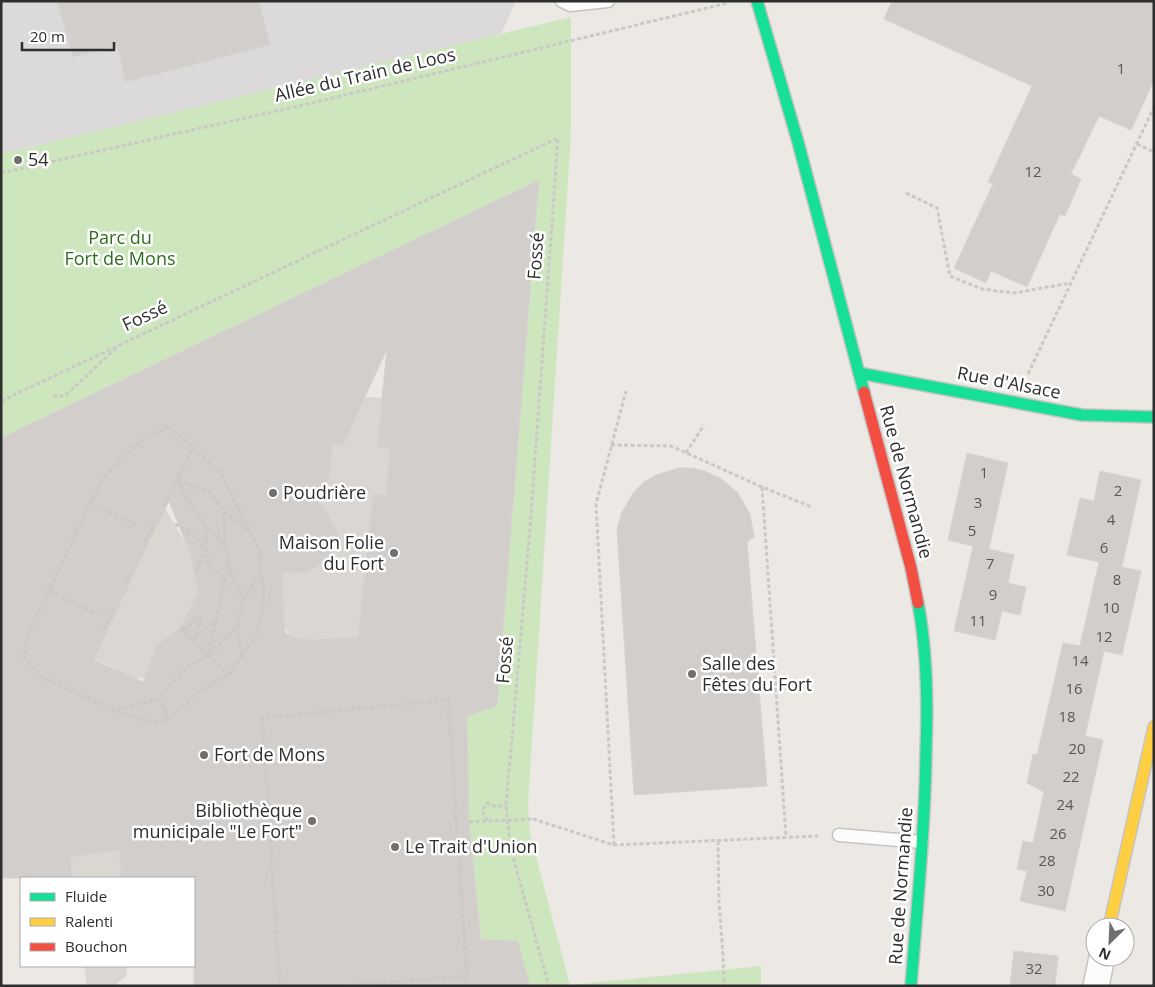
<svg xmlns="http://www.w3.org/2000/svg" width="1155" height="987" viewBox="0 0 1155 987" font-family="'Open Sans',sans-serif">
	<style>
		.industrial { fill: #dcd9db }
		.green { fill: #cee6be }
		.plaza { fill: #dad6d2 }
		.building { fill: #d1cecb; stroke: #d7d4d0; fill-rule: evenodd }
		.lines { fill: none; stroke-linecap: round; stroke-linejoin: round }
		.lane-casing { stroke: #c5c4c5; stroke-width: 15 }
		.street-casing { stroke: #c5c4c5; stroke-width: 28 }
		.fast-casing { stroke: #c5c4c5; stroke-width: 14 }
		.slow-casing { stroke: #c5c4c5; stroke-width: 14 }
		.jam-casing { stroke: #c5c4c5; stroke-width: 14 }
		.path { stroke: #c9c9c8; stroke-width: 3; stroke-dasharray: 4 2.5; stroke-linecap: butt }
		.lane { stroke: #fcfcfb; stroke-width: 12 }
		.street { stroke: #fcfcfb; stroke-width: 25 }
		.fast { stroke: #16e098; stroke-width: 11 }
		.slow { stroke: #ffcf43; stroke-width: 11 }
		.jam { stroke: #f24e42; stroke-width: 11 }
		.path-bridge { stroke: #c9c9c8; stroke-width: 3; stroke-dasharray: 4 2.5; stroke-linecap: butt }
		.poi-dot { fill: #706f6e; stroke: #fff; stroke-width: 2 }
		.labels { text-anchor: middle; stroke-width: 5; stroke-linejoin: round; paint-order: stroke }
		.number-label { font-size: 15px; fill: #585857 }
		.street-label { font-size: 18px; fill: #2e2e2e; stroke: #fff }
		.poi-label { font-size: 18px; fill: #2e2e2e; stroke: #fff; text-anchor: start }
		.park-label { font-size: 18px; fill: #2c6e1b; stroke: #fff }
	</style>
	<rect width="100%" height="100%" fill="#ece8e4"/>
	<path class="industrial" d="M1 1H516L501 34 1 154Z"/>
	<path class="green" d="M571 17V134L528 804 530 834 570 985 761 966V986H530L518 941 481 940 469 822 467 716 497 706 539 180 1 438V154Z"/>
	<g class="plaza">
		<path d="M336 394 382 398 377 447 390 448 386 495H373L361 612 369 613 358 637 304 640 291 635 285 629 282 573 335 538 334 526 328 514 318 501Z"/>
		<path d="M164 506 206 579 180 628 157 645 145 678 132 679 114 675 116 669 94 659 119 608 122 581 130 584 158 526 154 523Z"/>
		<path d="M113 758 121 878H72L71 858 74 857 71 809Z"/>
		<path d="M84 966H126L127 975 114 986H87Z"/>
	</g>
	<g class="building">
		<path d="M57 1H259L270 45 126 82 117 46 73 57Z"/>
		<path d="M892 1H1154V80L1131 130 1099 116 1071 174 1081 179 1065 216 1060 214 1027 287 991 271 986 283 954 268 993 184 988 182 1032 86 884 19Z"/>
		<path d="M539 180 497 706 467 716 469 822 481 940 518 941 530 986H194V878H121L119 850 71 857 72 878H1V438ZM387 349 377 447 390 448 386 495 373 494 358 637 304 640 285 633 282 573 306 572 319 565 342 542 328 514 318 501 330 475 332 444 343 445ZM169 501 192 559 198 593 180 628 157 645 143 682 94 660Z"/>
		<path d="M967 453 1008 463 989 549 1014 555 1008 583 1026 587 1020 615 1002 611 995 640 954 631 973 546 948 540Z"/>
		<path d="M679 468H693L707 472 720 478 738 493 750 514 754 537 747 542 767 786 634 795 617 529 622 512 634 492 644 482 656 475Z"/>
		<path d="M1100 471 1141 480 1122 567 1141 571 1122 655 1104 651 1085 736 1103 740 1065 911 1020 901 1027 871 1017 869 1023 841 1033 843 1044 792 1027 783 1033 754 1037 755 1063 643 1080 646 1099 562 1067 555 1080 498 1094 501Z"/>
		<path d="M1014 951 1058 956 1055 986H1010Z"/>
	</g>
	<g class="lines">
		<defs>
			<g id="lane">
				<path d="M562 1 570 5 608 1"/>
				<path d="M839 835 922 842"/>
			</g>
			<path id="street" d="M1096 986 1102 957"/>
			<g id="fast">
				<path d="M757 1 798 142 864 392"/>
				<path d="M859 373 1082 415 1154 417"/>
				<path d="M911 986C917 908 925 829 926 751 928 701 927 651 918 603"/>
			</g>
			<path id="slow" d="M1109 927 1154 727"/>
			<path id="jam" d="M864 392 911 568 918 603"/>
		</defs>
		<use href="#lane" class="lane-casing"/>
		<use href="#street" class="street-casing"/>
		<use href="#fast" class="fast-casing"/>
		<use href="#slow" class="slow-casing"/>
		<use href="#jam" class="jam-casing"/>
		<g class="path">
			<path d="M1137 144 1154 152"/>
			<path d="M1 173 312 103 728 3"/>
			<path d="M906 193 937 208 950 276 982 289 1014 293 1070 283"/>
			<path d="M1028 374 1154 107"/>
			<path d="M53 396 59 397 67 394 118 346"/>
			<path d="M1 401 558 138 530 529 506 806 511 850 549 986"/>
			<path d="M168 427 193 447 221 474 260 551 264 602 256 636 229 675 199 691 169 719 152 723 121 713 43 678 24 657 27 636 103 478 132 448 150 435Z"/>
			<path d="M611 445 671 446 762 487 812 507"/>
			<path d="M686 453 704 425"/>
			<path d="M177 479 184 494 206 527 225 546 230 569 225 579 208 656"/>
			<path d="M178 480 210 492 224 512 225 546"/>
			<path d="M762 487 786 837"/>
			<path d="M91 503 138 526"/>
			<path d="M164 506 193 447"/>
			<path d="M224 512 249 531"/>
			<path d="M175 524 191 533 206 551 195 573"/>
			<path d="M206 528V551L210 567 225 579"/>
			<path d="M145 542 154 523"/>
			<path d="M126 583 130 576"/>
			<path d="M49 591 97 614"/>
			<path d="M244 599 262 571"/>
			<path d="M237 626 242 656"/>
			<path d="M180 628 229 675"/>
			<path d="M104 630 115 606"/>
			<path d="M183 630 202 616 193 640 215 620"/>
			<path d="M111 709 132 706 159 698"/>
			<path d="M169 719 159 698 188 666 208 656 237 626 243 600 230 570"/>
			<path d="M533 819 614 845 818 836"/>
			<path d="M487 821 482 811 487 803 494 806H506"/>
			<path d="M718 841 719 902 723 955 724 986"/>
			<path d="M614 845 596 504 626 391"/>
			<path d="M280 986 262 718 448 700 467 976 465 986"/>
			<path d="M338 986 467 976"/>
		</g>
		<use href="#lane" class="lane"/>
		<use href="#street" class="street"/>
		<use href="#fast" class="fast"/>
		<use href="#slow" class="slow"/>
		<use href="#jam" class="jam"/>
		<path class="path-bridge" d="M469 822 533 819"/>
	</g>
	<g class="poi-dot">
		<circle cx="18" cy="160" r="5"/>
		<circle cx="273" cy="493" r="5"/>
		<circle cx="394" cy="553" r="5"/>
		<circle cx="692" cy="674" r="5"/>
		<circle cx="204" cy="755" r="5"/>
		<circle cx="312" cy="821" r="5"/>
		<circle cx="395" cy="847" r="5"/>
	</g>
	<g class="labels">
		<g class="number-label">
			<text x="1121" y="74">1</text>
			<text x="1033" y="177">12</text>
			<text x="984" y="478">1</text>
			<text x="1118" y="496">2</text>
			<text x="978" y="508">3</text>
			<text x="1111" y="525">4</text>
			<text x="972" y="536">5</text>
			<text x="1104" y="553">6</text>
			<text x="990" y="569">7</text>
			<text x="1117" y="585">8</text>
			<text x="993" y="600">9</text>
			<text x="1111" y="613">10</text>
			<text x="978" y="626">11</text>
			<text x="1104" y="642">12</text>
			<text x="1080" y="666">14</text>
			<text x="1074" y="694">16</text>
			<text x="1067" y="722">18</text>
			<text x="1077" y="754">20</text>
			<text x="1071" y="782">22</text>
			<text x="1065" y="810">24</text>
			<text x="1058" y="839">26</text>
			<text x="1047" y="866">28</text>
			<text x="1046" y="896">30</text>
			<text x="1034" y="974">32</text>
		</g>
		<g class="street-label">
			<text transform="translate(365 75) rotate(-13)" y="6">Allée du Train de Loos</text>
			<text transform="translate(536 256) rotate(-86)" y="6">Fossé</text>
			<text transform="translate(145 316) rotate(-25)" y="6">Fossé</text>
			<text transform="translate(1009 383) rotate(11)" y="6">Rue d'Alsace</text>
			<text transform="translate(906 482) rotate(75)" y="6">Rue de Normandie</text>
			<text transform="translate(505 660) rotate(-85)" y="6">Fossé</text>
			<text transform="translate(901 886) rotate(-86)" y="6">Rue de Normandie</text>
		</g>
		<g class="poi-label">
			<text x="28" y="166">54</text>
			<text x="283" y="499">Poudrière</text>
			<text x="384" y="549" text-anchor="end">Maison Folie<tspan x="384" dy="21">du Fort</tspan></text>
			<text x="702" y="670">Salle des<tspan x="702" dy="21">Fêtes du Fort</tspan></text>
			<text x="214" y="761">Fort de Mons</text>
			<text x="302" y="817" text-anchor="end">Bibliothèque<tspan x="302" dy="21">municipale "Le Fort"</tspan></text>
			<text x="405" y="853">Le Trait d'Union</text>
		</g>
		<g class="park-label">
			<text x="120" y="244">Parc du<tspan x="120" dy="21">Fort de Mons</tspan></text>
		</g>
	</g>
	<rect width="1155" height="987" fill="none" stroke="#2e2e2e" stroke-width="5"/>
	<rect x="20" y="877" width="175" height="90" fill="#ffffff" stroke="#ababab"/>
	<rect x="30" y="893" width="25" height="8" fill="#16e098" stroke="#ababab"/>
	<text x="65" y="902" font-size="15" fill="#2e2e2e">Fluide</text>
	<rect x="30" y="918" width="25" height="8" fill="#ffcf43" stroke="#ababab"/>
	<text x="65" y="927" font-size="15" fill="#2e2e2e">Ralenti</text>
	<rect x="30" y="943" width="25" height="8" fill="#f24e42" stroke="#ababab"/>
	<text x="65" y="952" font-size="15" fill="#2e2e2e">Bouchon</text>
	<g transform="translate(1110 942) rotate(204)"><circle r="24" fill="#ffffff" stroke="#ababab"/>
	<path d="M0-4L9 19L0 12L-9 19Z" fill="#706f6e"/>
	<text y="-8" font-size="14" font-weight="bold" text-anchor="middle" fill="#2e2e2e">N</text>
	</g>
	<path d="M22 42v8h92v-8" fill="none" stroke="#2e2e2e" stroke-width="2.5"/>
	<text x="30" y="42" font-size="15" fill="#2e2e2e" stroke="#ffffff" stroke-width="4" paint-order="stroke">20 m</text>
</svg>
